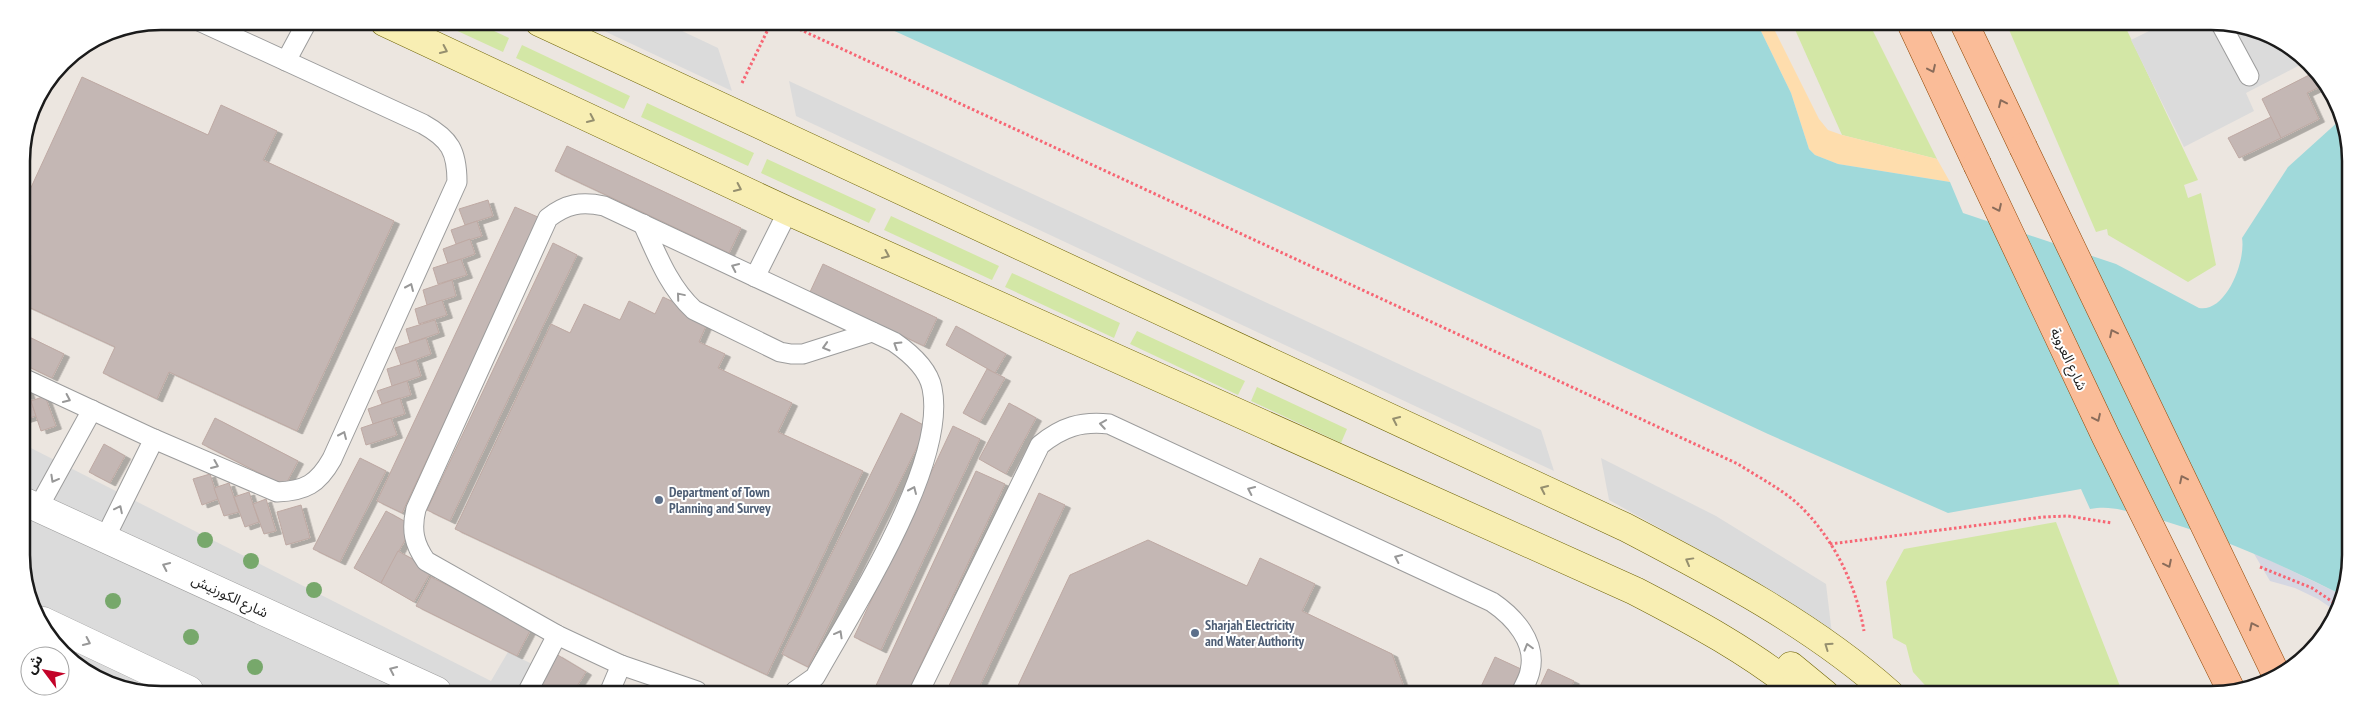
<svg xmlns="http://www.w3.org/2000/svg" width="2372" height="716" viewBox="0 0 2372 716" font-family="'PT Sans Narrow','Noto Sans Arabic',sans-serif">
	<style>
		.grass { fill: #d3e7a6 }
		.sand { fill: #feddad }
		.parking { fill: #dbdbdb }
		.plaza { fill: #d5d7e2 }
		.water { fill: #a0d9da }
		.building { fill: #c4b7b4; stroke: #bea9a3; filter: url(#shadow) }
		.lines { fill: none; stroke-linecap: round; stroke-linejoin: round }
		.service-casing { stroke: #9c9c9c; stroke-width: 21 }
		.tertiary-casing { stroke: #9c9c9c; stroke-width: 29 }
		.secondary-casing { stroke: #6e6406; stroke-width: 29 }
		.primary-casing { stroke: #8f4502; stroke-width: 29 }
		.path { stroke: #f76674; stroke-width: 3; stroke-dasharray: 2.5 2.5; stroke-linecap: butt }
		.service { stroke: #fff; stroke-width: 19 }
		.tertiary { stroke: #fff; stroke-width: 28 }
		.secondary { stroke: #f8eeb3; stroke-width: 28 }
		.primary { stroke: #fabc98; stroke-width: 28 }
		.primary-bridge-casing { stroke: #8f4502; stroke-width: 29; stroke-linecap: butt }
		.primary-bridge { stroke: #fabc98; stroke-width: 28 }
		.tree { fill: #77a86b }
		.oneway { stroke: #958f6f }
		.oneway2 { stroke: #8a6c5a }
		.oneway3 { stroke: #989898 }
		.service-dot { fill: #5c6f8a; stroke: #fff; stroke-width: 2 }
		.labels { text-anchor: middle; stroke-width: 4; stroke-linejoin: round; paint-order: stroke }
		.street-label { font-size: 14px; fill: #1b1b1b; stroke: #fff }
		.service-label { font-size: 14px; font-weight: bold; fill: #4e5e75; stroke: #fff; text-anchor: start }
		.rim { fill: none; stroke: #1b1b1b; stroke-width: 2.5 }
	</style>
	<defs>
		<filter id="shadow"><feDropShadow dx="5.5" dy="3" stdDeviation="0" flood-color="#0004"/></filter>
	</defs>
	<rect width="100%" height="100%" fill="#ece6e0"/>
	<g class="grass">
		<path d="M438 22H475L509 38 503 52Z"/>
		<path d="M1793 25H1870L1937 159 1842 135Z"/>
		<path d="M2007 25 2125 26 2198 180 2184 185 2188 198 2201 193 2216 265 2188 282 2108 235 2107 229 2096 232Z"/>
		<path d="M522 45 630 96 624 109 516 58Z"/>
		<path d="M647 103 754 153 748 166 641 117Z"/>
		<path d="M767 159 876 209 869 223 761 173Z"/>
		<path d="M891 216 999 266 992 280 884 230Z"/>
		<path d="M1012 273 1120 323 1114 338 1005 287Z"/>
		<path d="M1137 331 1245 381 1238 395 1130 344Z"/>
		<path d="M1257 387 1347 429 1341 443 1251 401Z"/>
		<path d="M2056 522 2123 694H1933L1913 672 1906 645 1893 638 1886 582 1904 549Z"/>
	</g>
	<path class="sand" d="M1758 25H1772L1819 119 1828 130 1842 135 1937 159 1950 182 1838 164 1815 155 1809 149 1791 93Z"/>
	<g class="parking">
		<path d="M585 22H663L718 48 732 91Z"/>
		<path d="M2159 26H2247L2308 61 2246 93 2254 111 2184 147 2131 40Z"/>
		<path d="M789 81 1541 430 1554 471 796 116Z"/>
		<path d="M23 444 491 681 508 652 546 671 545 691 125 690 56 647 24 582Z"/>
		<path d="M1601 458 1716 516 1826 584 1832 634 1723 563 1609 500Z"/>
	</g>
	<path class="plaza" d="M2253 552 2344 596 2337 612 2318 599 2295 588 2270 581Z"/>
	<path class="water" d="M877 23 1758 25 1791 93 1809 149 1815 155 1838 164 1950 182 1963 213 2116 264 2199 308C2226 313 2246 261 2242 238L2288 167 2340 120 2348 134 2346 591 2344 596C2280 564 2215 534 2146 516 2125 511 2111 505 2090 509L2081 489 1948 513 1768 434 1313 222Z"/>
	<g class="building">
		<path d="M2315 72 2322 86 2307 93 2319 119 2281 138 2262 99Z"/>
		<path d="M82 77 208 135 221 105 277 131 263 160 394 221 297 431 169 372 157 399 103 373 115 347 22 304V207Z"/>
		<path d="M2271 117 2281 138 2239 158 2228 138Z"/>
		<path d="M567 146 741 228 729 253 555 171Z"/>
		<path d="M488 200 493 216 465 225 459 209Z"/>
		<path d="M515 207 540 218 402 513 377 501Z"/>
		<path d="M477 221 482 236 456 244 451 230Z"/>
		<path d="M470 239 475 254 448 264 443 249Z"/>
		<path d="M553 243 577 255 450 521 427 510Z"/>
		<path d="M461 259 467 275 438 284 433 268Z"/>
		<path d="M823 264 937 318 924 346 810 292Z"/>
		<path d="M452 280 456 296 427 305 423 290Z"/>
		<path d="M663 297 709 319 699 342 725 354 718 368 792 403 778 432 863 471 767 675 455 529 551 324 570 333 584 304 620 320 629 301 655 314Z"/>
		<path d="M442 300 447 315 419 324 415 309Z"/>
		<path d="M435 320 439 333 410 343 406 329Z"/>
		<path d="M956 326 1006 354 995 373 946 345Z"/>
		<path d="M23 334 64 354 52 378 23 364Z"/>
		<path d="M426 338 431 354 401 365 395 348Z"/>
		<path d="M416 360 421 376 392 386 387 369Z"/>
		<path d="M987 369 1005 378 980 422 963 413Z"/>
		<path d="M407 381 411 395 382 404 377 391Z"/>
		<path d="M27 388 36 416 23 420V389Z"/>
		<path d="M45 396 56 426 41 431 31 401Z"/>
		<path d="M400 398 405 414 373 424 368 409Z"/>
		<path d="M1009 403 1036 418 1006 474 979 459Z"/>
		<path d="M901 413 927 427 808 667 782 654Z"/>
		<path d="M215 418 298 461 285 486 202 444Z"/>
		<path d="M391 418 397 435 366 445 361 428Z"/>
		<path d="M953 426 980 439 881 650 854 637Z"/>
		<path d="M104 444 125 456 110 483 89 472Z"/>
		<path d="M360 458 386 471 340 562 313 549Z"/>
		<path d="M976 471 1005 484 908 692H873Z"/>
		<path d="M210 474 218 499 202 505 193 479Z"/>
		<path d="M229 483 239 512 224 516 214 488Z"/>
		<path d="M249 492 259 522 245 527 234 497Z"/>
		<path d="M1039 493 1065 505 977 692H946Z"/>
		<path d="M266 499 276 531 264 534 253 504Z"/>
		<path d="M301 505 310 538 286 545 277 512Z"/>
		<path d="M386 511 413 526 381 583 354 568Z"/>
		<path d="M1148 540 1247 586 1260 558 1315 584 1302 611 1392 654 1406 693 1015 692 1070 575Z"/>
		<path d="M398 551 432 570 414 602 381 583Z"/>
		<path d="M431 577 532 627 517 656 416 606Z"/>
		<path d="M556 654 586 672 574 691H545L537 686Z"/>
		<path d="M1495 657 1521 669 1510 693H1478Z"/>
		<path d="M1548 669 1574 681 1568 693H1537Z"/>
	</g>
	<g class="lines">
		<defs>
			<g id="service">
				<path d="M2222 26 2249 76"/>
				<path d="M286 61 307 22"/>
				<path d="M643 224C657 255 669 287 694 310L780 352 791 354H803L872 332"/>
				<path d="M755 277 788 211"/>
				<path d="M23 378 154 439 277 492C305 491 318 484 332 459L457 182C457 151 450 139 423 124L199 21"/>
				<path d="M38 508 92 410"/>
				<path d="M105 538 154 439"/>
				<path d="M528 691 557 635"/>
				<path d="M610 691 621 665"/>
				<path d="M697 691 621 665 557 635 426 561C414 544 411 530 416 509L548 218C566 204 581 201 604 206L894 342C910 353 928 368 932 388 948 464 852 610 815 677L795 691"/>
				<path d="M919 692 1040 445C1062 427 1081 421 1109 424L1492 602C1514 617 1537 642 1530 671 1529 678 1524 686 1521 693"/>
			</g>
			<g id="tertiary">
				<path d="M23 501 437 691"/>
				<path d="M43 621 189 690"/>
			</g>
			<g id="secondary">
				<path d="M384 22 788 211 1635 591C1693 621 1751 652 1802 694"/>
				<path d="M539 22 1625 527C1717 575 1813 625 1890 694"/>
				<path d="M1791 666 1825 694"/>
			</g>
			<g id="primary">
				<path d="M1912 25 1977 164"/>
				<path d="M1965 25 2023 147"/>
			</g>
		</defs>
		<use href="#service" class="service-casing"/>
		<use href="#tertiary" class="tertiary-casing"/>
		<use href="#secondary" class="secondary-casing"/>
		<use href="#primary" class="primary-casing"/>
		<g class="path">
			<path d="M786 23 1738 464C1758 477 1780 488 1798 504 1833 537 1856 584 1864 631"/>
			<path d="M742 83 771 23"/>
			<path d="M1830 544 2043 517 2068 516 2112 523"/>
			<path d="M2260 567 2312 588 2339 606"/>
		</g>
		<use href="#service" class="service"/>
		<use href="#tertiary" class="tertiary"/>
		<use href="#secondary" class="secondary"/>
		<use href="#primary" class="primary"/>
		<defs>
			<g id="primary-bridge">
				<path d="M2023 147 2274 670"/>
				<path d="M1977 164 2106 437 2231 690"/>
			</g>
		</defs>
		<use href="#primary-bridge" class="primary-bridge-casing"/>
		<use href="#primary-bridge" class="primary-bridge"/>
	</g>
	<g class="tree">
		<circle cx="205" cy="540" r="8"/>
		<circle cx="251" cy="561" r="8"/>
		<circle cx="314" cy="590" r="8"/>
		<circle cx="113" cy="601" r="8"/>
		<circle cx="191" cy="637" r="8"/>
		<circle cx="255" cy="667" r="8"/>
	</g>
	<defs><path id="oneway-chevron" d="M-2-3.5L2.5 0L-2 3.5" fill="none" stroke-width="1.6" stroke-linecap="round" stroke-linejoin="round" transform="scale(1.25)"/></defs>
	<g class="oneway">
		<use href="#oneway-chevron" transform="translate(444 50) rotate(25)"/>
		<use href="#oneway-chevron" transform="translate(591 119) rotate(25)"/>
		<use href="#oneway-chevron" transform="translate(738 188) rotate(25)"/>
		<use href="#oneway-chevron" transform="translate(886 255) rotate(24)"/>
		<use href="#oneway-chevron" transform="translate(1396 420) rotate(-155)"/>
		<use href="#oneway-chevron" transform="translate(1544 489) rotate(-155)"/>
		<use href="#oneway-chevron" transform="translate(1689 561) rotate(-151)"/>
		<use href="#oneway-chevron" transform="translate(1828 646) rotate(-145)"/>
	</g>
	<g class="oneway2">
		<use href="#oneway-chevron" transform="translate(1932 69) rotate(65)"/>
		<use href="#oneway-chevron" transform="translate(2002 103) rotate(-115)"/>
		<use href="#oneway-chevron" transform="translate(1998 208) rotate(65)"/>
		<use href="#oneway-chevron" transform="translate(2113 333) rotate(-116)"/>
		<use href="#oneway-chevron" transform="translate(2097 418) rotate(65)"/>
		<use href="#oneway-chevron" transform="translate(2183 479) rotate(-116)"/>
		<use href="#oneway-chevron" transform="translate(2168 564) rotate(64)"/>
		<use href="#oneway-chevron" transform="translate(2253 626) rotate(-116)"/>
	</g>
	<g class="oneway3">
		<use href="#oneway-chevron" transform="translate(735 267) rotate(-155)"/>
		<use href="#oneway-chevron" transform="translate(410 287) rotate(-66)"/>
		<use href="#oneway-chevron" transform="translate(680 296) rotate(-130)"/>
		<use href="#oneway-chevron" transform="translate(897 345) rotate(-148)"/>
		<use href="#oneway-chevron" transform="translate(826 347) rotate(163)"/>
		<use href="#oneway-chevron" transform="translate(67 399) rotate(25)"/>
		<use href="#oneway-chevron" transform="translate(1103 424) rotate(-171)"/>
		<use href="#oneway-chevron" transform="translate(343 435) rotate(-66)"/>
		<use href="#oneway-chevron" transform="translate(215 465) rotate(23)"/>
		<use href="#oneway-chevron" transform="translate(54 479) rotate(119)"/>
		<use href="#oneway-chevron" transform="translate(913 490) rotate(-66)"/>
		<use href="#oneway-chevron" transform="translate(1251 490) rotate(-155)"/>
		<use href="#oneway-chevron" transform="translate(119 509) rotate(-64)"/>
		<use href="#oneway-chevron" transform="translate(1398 558) rotate(-155)"/>
		<use href="#oneway-chevron" transform="translate(166 566) rotate(-155)"/>
		<use href="#oneway-chevron" transform="translate(839 634) rotate(-61)"/>
		<use href="#oneway-chevron" transform="translate(87 642) rotate(25)"/>
		<use href="#oneway-chevron" transform="translate(1528 647) rotate(-106)"/>
		<use href="#oneway-chevron" transform="translate(393 670) rotate(-155)"/>
	</g>
	<g class="service-dot">
		<circle cx="659" cy="500" r="5"/>
		<circle cx="1195" cy="633" r="5"/>
	</g>
	<g class="labels">
		<g class="street-label">
			<text transform="translate(2069 359) rotate(65)" y="5">شارع العروبة</text>
			<text transform="translate(230 596) rotate(25)" y="5">شارع الكورنيش</text>
		</g>
		<g class="service-label">
			<text x="669" y="497">Department of Town<tspan x="669" dy="16">Planning and Survey</tspan></text>
			<text x="1205" y="630">Sharjah Electricity<tspan x="1205" dy="16">and Water Authority</tspan></text>
		</g>
	</g>
	<path d="M0 0H2372V716H0ZM161 30H2211A131 131 0 0 1 2342 161V555A131 131 0 0 1 2211 686H161A131 131 0 0 1 30 555V161A131 131 0 0 1 161 30Z" fill="#fff" fill-rule="evenodd"/>
	<path class="rim" d="M161 30H2211A131 131 0 0 1 2342 161V555A131 131 0 0 1 2211 686H161A131 131 0 0 1 30 555V161A131 131 0 0 1 161 30Z"/>
	<g transform="translate(45 671) rotate(302)"><circle r="24" fill="#ffffff" stroke="#a4a4a4"/>
	<path d="M0-4L9 19L0 12L-9 19Z" fill="#c30329"/>
	<text y="-8" font-size="14" font-weight="bold" text-anchor="middle" fill="#1b1b1b">ش</text>
	</g>
</svg>
